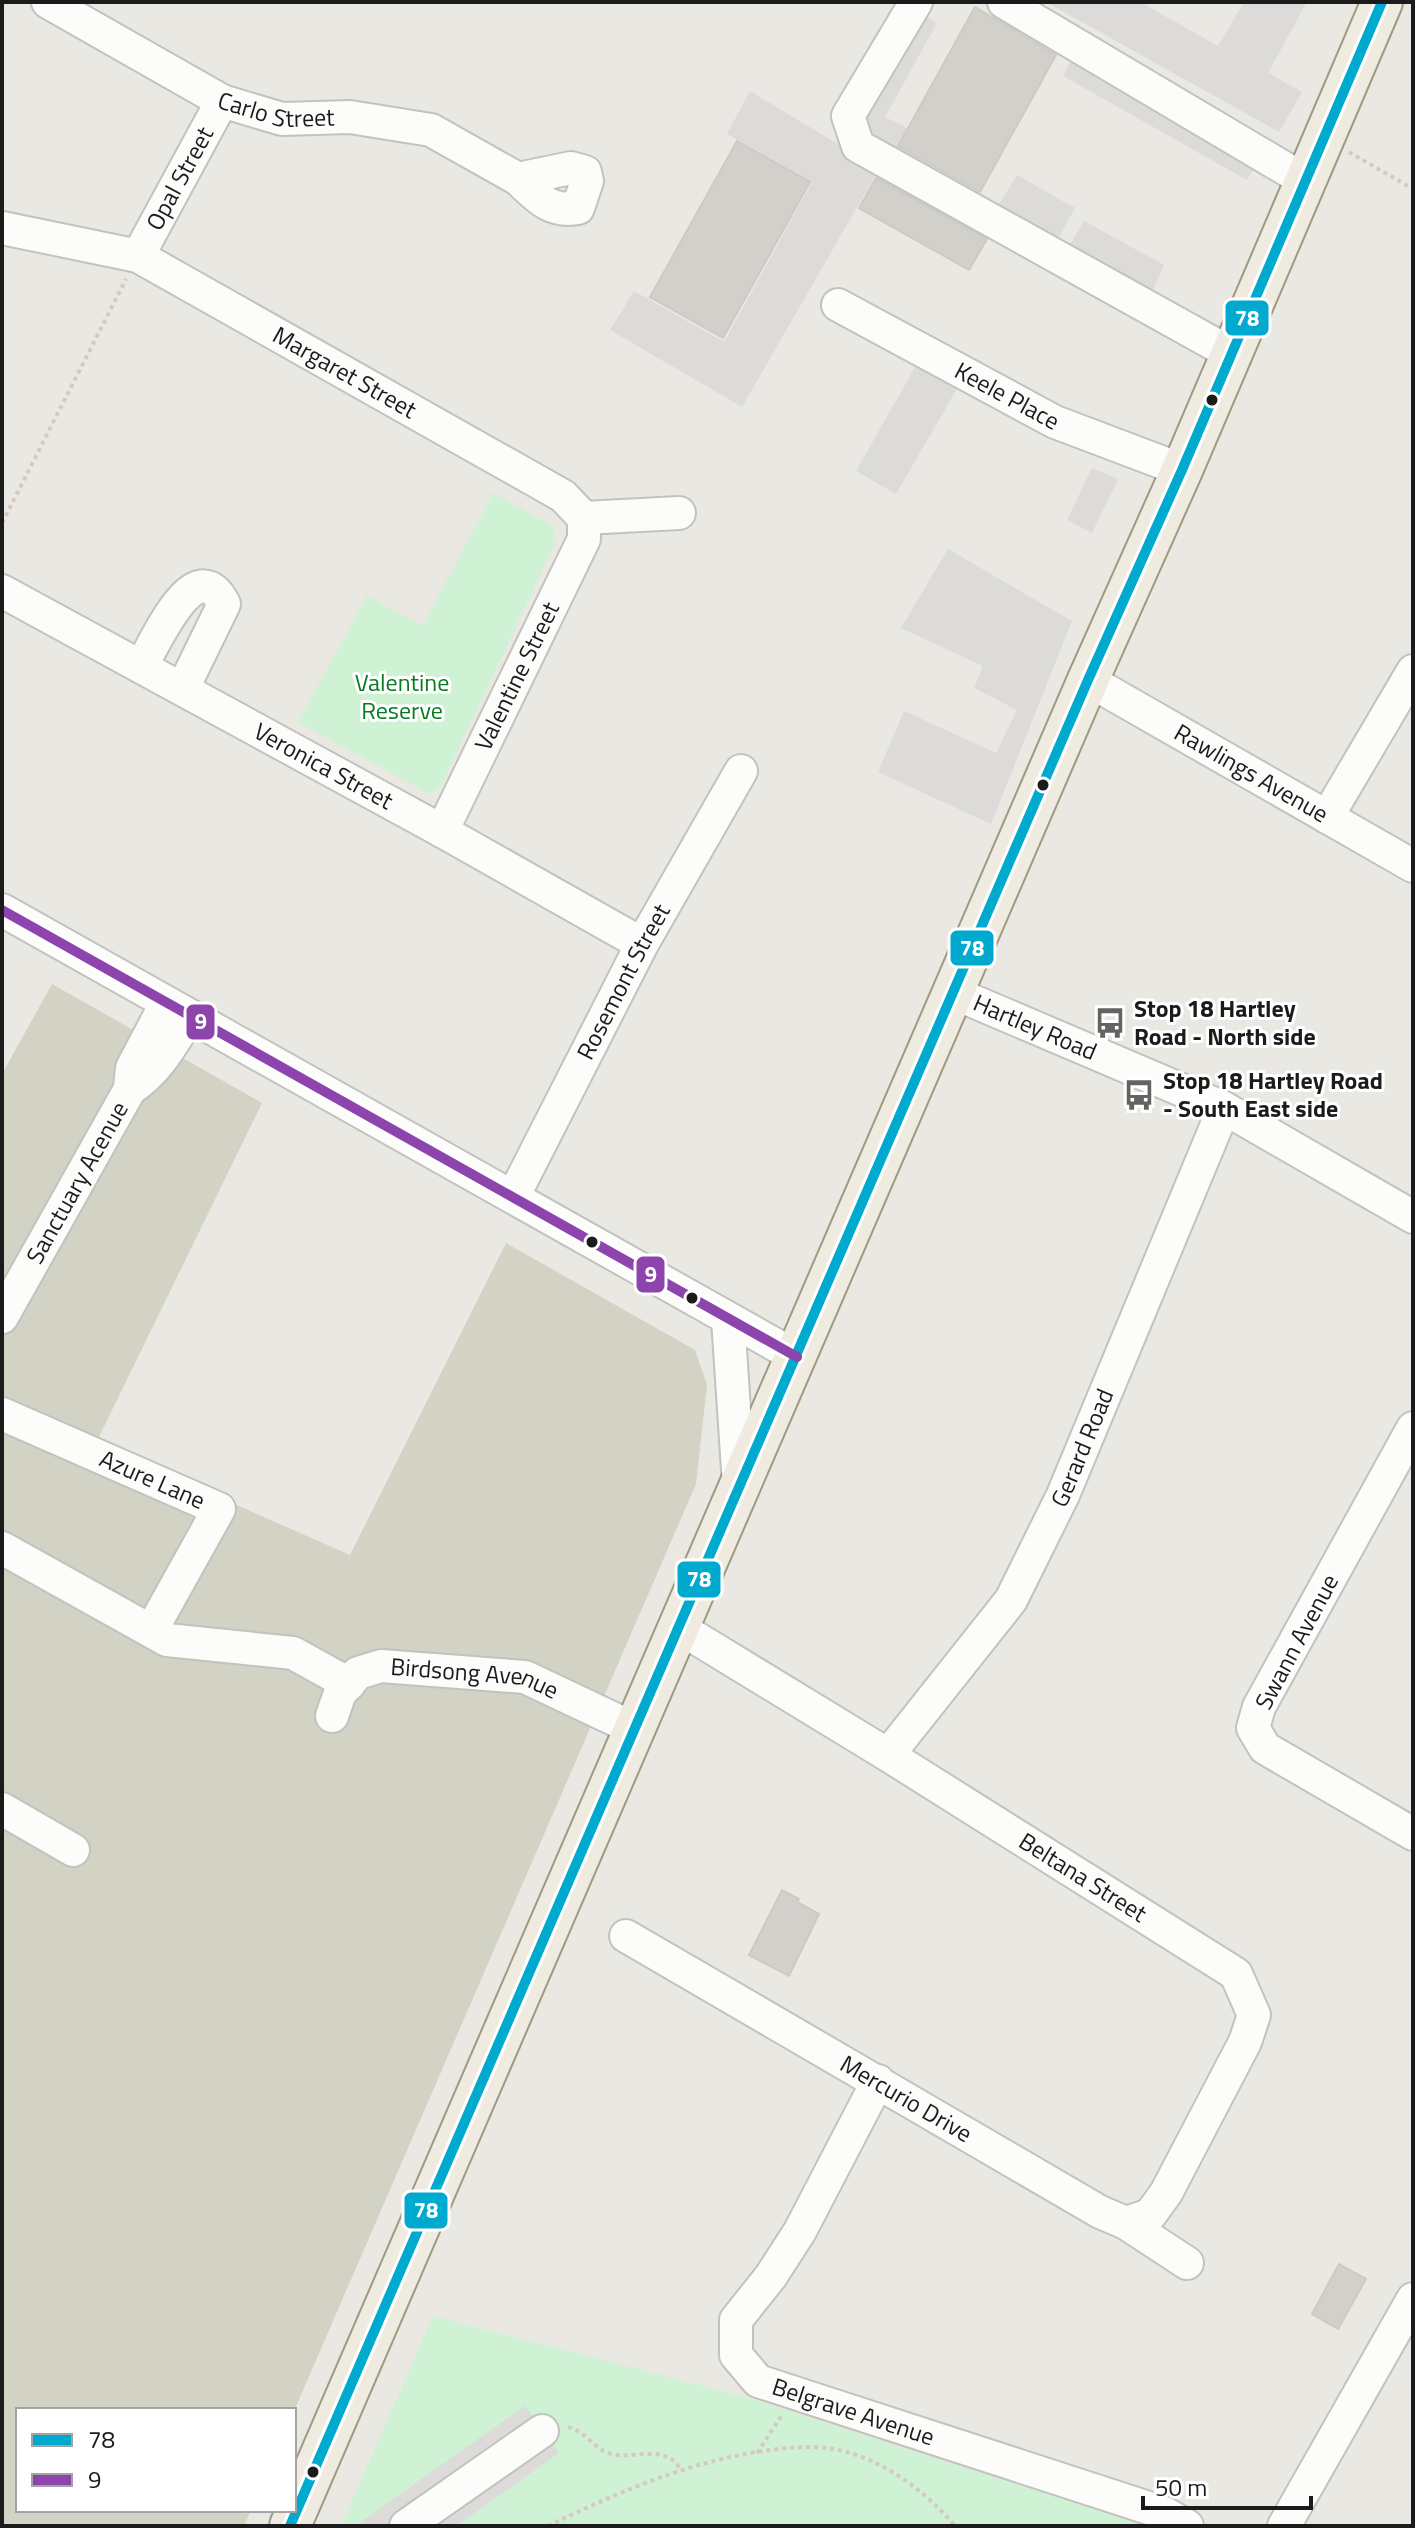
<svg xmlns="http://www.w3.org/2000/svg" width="1415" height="2528" viewBox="0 0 1415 2528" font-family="'Titillium Web',sans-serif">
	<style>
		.construction { fill: #d2d3c4 }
		.park { fill: #cef2d3 }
		.parking { fill: #dcdbd9 }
		.building { fill: #d2d0cb; stroke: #cdcac4; stroke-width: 2 }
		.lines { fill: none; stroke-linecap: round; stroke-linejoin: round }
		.minor-casing { stroke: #c2c2bf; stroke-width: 36 }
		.major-casing { stroke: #9f9980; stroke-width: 44 }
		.path { stroke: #d6c8c4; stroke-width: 4; stroke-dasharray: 4 4; stroke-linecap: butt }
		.minor { stroke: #fcfcfb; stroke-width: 32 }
		.major { stroke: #f0ebe1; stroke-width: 40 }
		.bus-1-casing { stroke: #fff; stroke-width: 16 }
		.bus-2-casing { stroke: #fff; stroke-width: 16 }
		.bus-1 { stroke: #00a9ce; stroke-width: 10 }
		.bus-2 { stroke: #8e44ad; stroke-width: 10 }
		.bus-dot { fill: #1b1b1b; stroke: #fff; stroke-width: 3 }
		.labels { text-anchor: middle; stroke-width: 6; stroke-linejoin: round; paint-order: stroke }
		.street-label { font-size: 24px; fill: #1b1b1b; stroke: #fff }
		.park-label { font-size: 24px; fill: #067b21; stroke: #fff }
		.poi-label { font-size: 24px; font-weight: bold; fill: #1b1b1b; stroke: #fff; text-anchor: start }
		.line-badge { stroke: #fff; stroke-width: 3 }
		.badge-label { font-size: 22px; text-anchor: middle; font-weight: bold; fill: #fff }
	</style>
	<rect width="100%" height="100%" fill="#eae8e2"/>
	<path class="construction" d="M52 984 262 1103 96 1443 350 1555 506 1243 695 1350 707 1385 696 1484 294 2411 18 2410V2510H251L244 2526H2V1074Z"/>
	<g class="park">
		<path d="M493 493 552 526 556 541 440 788 430 794 298 722 367 596 423 626Z"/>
		<path d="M433 2316 746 2397 1145 2526H341Z"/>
	</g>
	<g class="parking">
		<path d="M1046 2H1140L1218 46 1244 2H1307L1268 73 1302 92 1279 132Z"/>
		<path d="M902 3 937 23 885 117 907 128 894 153 837 122Z"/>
		<path d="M1084 37 1270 143 1247 180 1063 76Z"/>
		<path d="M750 91 879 169 742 407 610 330 634 291 724 342 812 182 727 134Z"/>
		<path d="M1017 175 1075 208 1058 239 998 206Z"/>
		<path d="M1084 221 1164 265 1147 303 1064 254Z"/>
		<path d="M917 364 958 387 896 494 856 471Z"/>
		<path d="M1092 468 1118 479 1092 533 1067 520Z"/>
		<path d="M948 549 1072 621 991 824 878 772 904 711 996 753 1017 710 974 688 983 666 901 628Z"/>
		<path d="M525 2406 559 2453 456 2526H355Z"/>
	</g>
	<g class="building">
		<path d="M975 7 1056 55 980 192 898 146Z"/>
		<path d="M737 141 810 182 723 338 650 297Z"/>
		<path d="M876 178 987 239 969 270 859 208Z"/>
		<path d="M782 1890 799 1899 797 1902 819 1914 789 1976 749 1955Z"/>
		<path d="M1339 2264 1366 2279 1338 2329 1312 2314Z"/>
	</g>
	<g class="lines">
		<defs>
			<g id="minor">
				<path id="s1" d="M48 2 222 101 282 119 350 117 431 130 518 179"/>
				<path d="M916 2 848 116 858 146 1232 354"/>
				<path d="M1004 2 1306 181"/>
				<path d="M571 168 585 172 587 181 578 208C550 213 537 197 518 179Z"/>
				<path id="s2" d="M2 228 138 256 563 496 584 518 679 513"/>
				<path id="s3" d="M138 256 222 101"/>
				<path id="s4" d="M838 305 1055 422 1182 470"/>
				<path id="s5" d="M2 591 442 831 642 944"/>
				<path d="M142 665C156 641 196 548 224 604L183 688"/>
				<path id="s6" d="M1088 680 1413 866"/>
				<path d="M1327 817 1413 671"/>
				<path id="s7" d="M442 831 584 539V518"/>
				<path d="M2 910 797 1357"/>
				<path id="s8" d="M954 993 1224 1108 1413 1217"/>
				<path d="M130 1089C158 1071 172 1044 189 1017"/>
				<path id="s9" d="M513 1197 642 944 741 771"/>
				<path id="s10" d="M2 1317 130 1089 132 1068 166 1004"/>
				<path d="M728 1319 739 1485"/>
				<path id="s11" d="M2 1414 219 1509 151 1631"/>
				<path d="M1413 1428 1259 1707 1253 1728 1265 1748 1413 1834"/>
				<path d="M2 1548 167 1640 293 1653 349 1684"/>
				<path id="s12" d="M678 1627 888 1755 1236 1974 1254 2015 1245 2042 1166 2193 1150 2215 1126 2223"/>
				<path id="s13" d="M332 1716 340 1693 358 1673 381 1666 525 1677 635 1729"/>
				<path id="s14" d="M888 1755 1011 1600 1063 1495 1224 1108"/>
				<path d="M2 1809 73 1850"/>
				<path id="s15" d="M626 1936 1100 2212 1126 2223 1187 2263"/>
				<path id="s16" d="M878 2081 800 2231 771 2276 736 2320V2355L758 2381 1164 2513 1187 2526"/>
				<path d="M406 2526 542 2431"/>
				<path d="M1284 2526 1413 2299"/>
			</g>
			<path id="major" d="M290 2526 1088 680 1182 470 1382 2"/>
		</defs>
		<use href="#minor" class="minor-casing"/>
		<use href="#major" class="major-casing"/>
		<g class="path">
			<path d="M1349 152 1413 189"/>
			<path d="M2 523 126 279"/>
			<path d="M568 2427C586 2431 593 2449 611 2454 634 2460 667 2442 681 2471"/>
			<path d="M757 2453 782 2415"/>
			<path d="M548 2526C629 2487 717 2449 809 2447 865 2446 921 2485 955 2526"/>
		</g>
		<use href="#minor" class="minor"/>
		<use href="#major" class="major"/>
		<defs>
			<path id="bus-1" d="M290 2526 1088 680 1182 470 1382 2"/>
			<path id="bus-2" d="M2 910 797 1357"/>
		</defs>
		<use href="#bus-1" class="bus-1-casing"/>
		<use href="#bus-2" class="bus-2-casing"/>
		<use href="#bus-1" class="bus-1"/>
		<use href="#bus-2" class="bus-2"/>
	</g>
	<defs>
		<symbol id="bus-bare" viewBox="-9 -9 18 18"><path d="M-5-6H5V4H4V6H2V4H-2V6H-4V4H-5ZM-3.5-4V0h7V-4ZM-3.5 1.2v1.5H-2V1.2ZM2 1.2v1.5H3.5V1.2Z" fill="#636361" stroke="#fff" stroke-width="2.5" paint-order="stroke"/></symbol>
	</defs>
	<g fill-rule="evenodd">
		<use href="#bus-bare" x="1088" y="1001" width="44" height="44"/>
		<use href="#bus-bare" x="1117" y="1073" width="44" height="44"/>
	</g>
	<g class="bus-dot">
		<circle cx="1212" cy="400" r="7"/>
		<circle cx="1043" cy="785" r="7"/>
		<circle cx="592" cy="1242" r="7"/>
		<circle cx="692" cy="1298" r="7"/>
		<circle cx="313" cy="2472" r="7"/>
	</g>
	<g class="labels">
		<g class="street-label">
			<text dy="8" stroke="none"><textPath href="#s1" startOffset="256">Carlo Street</textPath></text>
			<text dy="8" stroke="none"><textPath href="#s3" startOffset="88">Opal Street</textPath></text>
			<text dy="8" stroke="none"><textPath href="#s2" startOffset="376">Margaret Street</textPath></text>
			<text dy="8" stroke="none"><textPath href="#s4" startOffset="192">Keele Place</textPath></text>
			<text dy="8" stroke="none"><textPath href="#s7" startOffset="172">Valentine Street</textPath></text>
			<text dy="8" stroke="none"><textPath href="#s5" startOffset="366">Veronica Street</textPath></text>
			<text dy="8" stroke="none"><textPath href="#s6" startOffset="188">Rawlings Avenue</textPath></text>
			<text dy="8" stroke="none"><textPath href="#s9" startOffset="242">Rosemont Street</textPath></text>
			<text dy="8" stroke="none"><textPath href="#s8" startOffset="88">Hartley Road</textPath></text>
			<text dy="8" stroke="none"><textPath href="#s10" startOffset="154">Sanctuary Acenue</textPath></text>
			<text dy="8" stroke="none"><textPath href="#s14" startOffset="366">Gerard Road</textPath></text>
			<text dy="8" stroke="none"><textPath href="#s11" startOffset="164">Azure Lane</textPath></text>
			<text transform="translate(1297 1642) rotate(-62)" y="8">Swann Avenue</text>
			<text dy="8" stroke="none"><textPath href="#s13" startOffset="170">Birdsong Avenue</textPath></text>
			<text dy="8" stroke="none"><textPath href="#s12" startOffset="476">Beltana Street</textPath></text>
			<text dy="8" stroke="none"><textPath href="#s15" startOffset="324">Mercurio Drive</textPath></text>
			<text dy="8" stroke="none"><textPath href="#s16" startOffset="448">Belgrave Avenue</textPath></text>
		</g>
		<g class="park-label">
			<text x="402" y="691">Valentine<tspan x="402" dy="28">Reserve</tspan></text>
		</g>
		<g class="poi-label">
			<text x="1134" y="1017">Stop 18 Hartley<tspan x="1134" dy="28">Road - North side</tspan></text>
			<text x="1163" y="1089">Stop 18 Hartley Road<tspan x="1163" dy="28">- South East side</tspan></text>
		</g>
	</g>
	<g class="line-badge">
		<rect x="1224" y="299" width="46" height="38" rx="8" fill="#00a9ce"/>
		<rect x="949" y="929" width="46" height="38" rx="8" fill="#00a9ce"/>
		<rect x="185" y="1003" width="31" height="38" rx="8" fill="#8e44ad"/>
		<rect x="635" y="1255" width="31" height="39" rx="8" fill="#8e44ad"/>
		<rect x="676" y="1560" width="46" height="39" rx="8" fill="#00a9ce"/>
		<rect x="403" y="2191" width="46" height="39" rx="8" fill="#00a9ce"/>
	</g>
	<g class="badge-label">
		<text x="1247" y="326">78</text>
		<text x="972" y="956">78</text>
		<text x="201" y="1029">9</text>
		<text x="651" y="1282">9</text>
		<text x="699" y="1587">78</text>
		<text x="426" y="2218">78</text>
	</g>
	<rect width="1415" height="2528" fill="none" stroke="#1b1b1b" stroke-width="8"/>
	<rect x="16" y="2408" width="280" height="104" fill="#ffffff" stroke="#a4a4a4" stroke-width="2"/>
	<rect x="32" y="2434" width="40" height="12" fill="#00a9ce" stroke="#a4a4a4" stroke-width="2"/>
	<text x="88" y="2448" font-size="24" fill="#1b1b1b">78</text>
	<rect x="32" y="2474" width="40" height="12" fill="#8e44ad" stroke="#a4a4a4" stroke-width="2"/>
	<text x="88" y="2488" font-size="24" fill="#1b1b1b">9</text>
	<path d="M1143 2496v12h168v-12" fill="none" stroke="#1b1b1b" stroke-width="4"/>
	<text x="1155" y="2496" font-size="24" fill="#1b1b1b" stroke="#ffffff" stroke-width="6" paint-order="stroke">50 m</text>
</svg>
